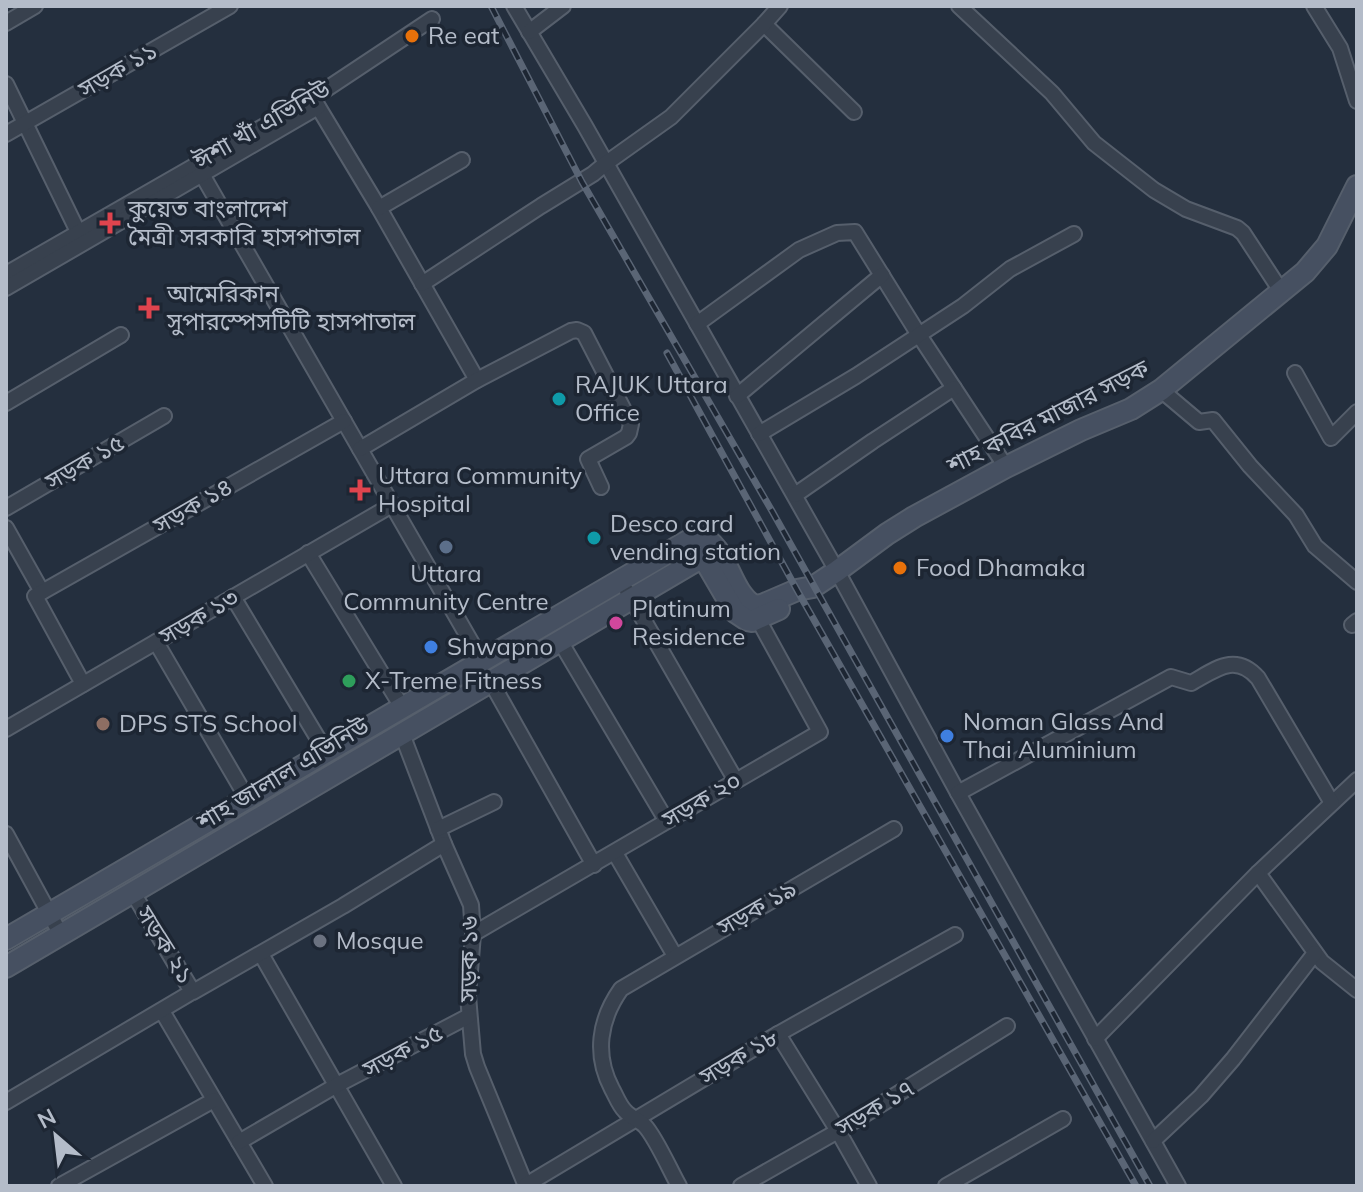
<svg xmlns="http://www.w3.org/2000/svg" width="1363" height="1192" viewBox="0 0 1363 1192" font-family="Mulish,'Noto Sans Bengali',sans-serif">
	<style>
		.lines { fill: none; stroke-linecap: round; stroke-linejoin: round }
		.minor-casing { stroke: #565f6c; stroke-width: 18 }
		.secondary-casing { stroke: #565f6c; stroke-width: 24 }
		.minor { stroke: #38414e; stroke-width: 14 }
		.secondary { stroke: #465061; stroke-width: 20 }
		.rail-casing { stroke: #5a6575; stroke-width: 7 }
		.rail { stroke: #1d2633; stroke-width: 4; stroke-dasharray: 12; stroke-linecap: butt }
		.food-dot { fill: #e8710a; stroke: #1d2633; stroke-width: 3 }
		.health-dot { fill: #e0444e; stroke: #1d2633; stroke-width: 3 }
		.culture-dot { fill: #0f9aa8; stroke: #1d2633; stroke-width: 3 }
		.service-dot { fill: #5c6f8a; stroke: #1d2633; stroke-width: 3 }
		.hotel-dot { fill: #d1479c; stroke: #1d2633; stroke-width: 3 }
		.shop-dot { fill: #3f7fe0; stroke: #1d2633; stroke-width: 3 }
		.leisure-dot { fill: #2e9e5b; stroke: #1d2633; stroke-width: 3 }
		.education-dot { fill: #8d6e63; stroke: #1d2633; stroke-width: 3 }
		.worship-dot { fill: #6b7280; stroke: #1d2633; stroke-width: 3 }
		.labels { text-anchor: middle; stroke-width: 7; stroke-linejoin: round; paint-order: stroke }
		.poi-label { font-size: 24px; fill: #b4bcc9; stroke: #1d2633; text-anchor: start }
		.street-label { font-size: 24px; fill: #b4bcc9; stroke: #1d2633 }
	</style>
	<rect width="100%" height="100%" fill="#242f3e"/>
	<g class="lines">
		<defs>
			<g id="minor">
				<path d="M514 6 585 126 837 571 958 793 1178 1186"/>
				<path d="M959 6 1052 93 1094 143 1154 190 1186 209 1237 228 1243 233 1281 291"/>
				<path d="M1314 6 1340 48 1357 101"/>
				<path d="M6 23 35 6"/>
				<path d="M764 24 854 112"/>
				<path d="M529 32 563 6"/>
				<path d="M6 84 83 242"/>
				<path d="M314 100 379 208 477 380"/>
				<path d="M6 134 230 6"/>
				<path d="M196 164 482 661"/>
				<path d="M379 208 462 160"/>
				<path d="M6 274 313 98 432 19"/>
				<path d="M422 284 541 206 593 174 605 164 671 117 764 24 780 6"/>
				<path d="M6 288 318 107"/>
				<path d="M697 324 799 250 837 233 855 232 919 335 1006 467"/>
				<path d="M1295 373 1331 438 1357 412"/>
				<path d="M1161 390 1199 422 1213 420 1250 466 1296 515 1315 546 1357 582"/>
				<path d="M737 396 882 275"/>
				<path d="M6 403 121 335"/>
				<path d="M759 434 856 376 963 306 1010 269 1074 234"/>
				<path d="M360 449 477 380 571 331 577 330 584 333 631 424 629 433 626 437 588 459 601 487"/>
				<path d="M795 495 873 441 954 388"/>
				<path d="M6 508 164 416"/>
				<path d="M6 528 42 592"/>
				<path d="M308 553 402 707"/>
				<path d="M627 591 736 781"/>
				<path d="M233 597 326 752"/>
				<path d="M1352 625 1357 621"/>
				<path d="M560 641 666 820"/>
				<path d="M156 642 247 798"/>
				<path d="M491 682 594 865"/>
				<path d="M83 684 35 596 344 421"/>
				<path d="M6 729 392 505"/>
				<path d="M402 734 444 844 471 905 473 934 468 996 473 1054 477 1067 526 1186"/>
				<path d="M1357 780 1258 873 1322 962 1357 990"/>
				<path d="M958 793 1171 677 1191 683C1215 670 1235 652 1258 678L1332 803"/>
				<path d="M438 829 494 802"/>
				<path d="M6 834 61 935"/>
				<path d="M615 853 675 956"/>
				<path d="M473 934 820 732 758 619"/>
				<path d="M261 954 394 1186"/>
				<path d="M162 1011 265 1186"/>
				<path d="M778 1034 838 1131 869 1186"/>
				<path d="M1095 1039 1258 873"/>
				<path d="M6 1102 192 992 133 893 193 992 343 906 444 844"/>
				<path d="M1153 1141 1201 1096 1233 1059 1315 953"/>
				<path d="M239 1142 337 1085 469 1016"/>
				<path d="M526 1185 778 1034 955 935"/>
				<path d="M59 1186 214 1100"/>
				<path d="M679 1186C670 1170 656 1138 645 1126 639 1120 630 1117 625 1111 619 1105 616 1096 612 1089 594 1055 599 1020 621 989L894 829"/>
				<path d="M741 1186 838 1131 1007 1026"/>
				<path d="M946 1186 1063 1119"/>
			</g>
			<g id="secondary">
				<path d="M6 939 698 535C729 546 728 590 754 606L762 605 797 590 813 587 837 571 887 534 914 517 1006 467 1081 430 1131 409 1161 390 1305 272 1327 246 1357 186"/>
				<path d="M6 967 701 558 707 564 735 612 747 620 752 621 779 609"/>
			</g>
		</defs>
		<use href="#minor" class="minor-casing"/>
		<use href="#secondary" class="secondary-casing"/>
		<use href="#minor" class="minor"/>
		<use href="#secondary" class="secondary"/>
		<defs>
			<g id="rail">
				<path d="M491 6 582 182 772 511 1150 1186"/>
				<path d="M667 353 797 590 1136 1186"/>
			</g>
		</defs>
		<use href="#rail" class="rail-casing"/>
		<use href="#rail" class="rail"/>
	</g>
	<g class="food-dot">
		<circle cx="412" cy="36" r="8"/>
		<circle cx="900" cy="568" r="8"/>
	</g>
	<g class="health-dot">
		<path d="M106 211h8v8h8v8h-8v8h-8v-8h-8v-8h8z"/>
		<path d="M145 296h8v8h8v8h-8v8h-8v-8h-8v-8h8z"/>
		<path d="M356 478h8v8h8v8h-8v8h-8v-8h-8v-8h8z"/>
	</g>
	<g class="culture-dot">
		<circle cx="559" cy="399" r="8"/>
		<circle cx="594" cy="538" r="8"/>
	</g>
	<circle class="service-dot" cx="446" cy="547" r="8"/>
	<circle class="hotel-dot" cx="616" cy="623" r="8"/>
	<g class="shop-dot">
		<circle cx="431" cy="647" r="8"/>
		<circle cx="947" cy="736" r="8"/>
	</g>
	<circle class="leisure-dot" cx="349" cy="681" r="8"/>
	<circle class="education-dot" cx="103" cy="724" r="8"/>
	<circle class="worship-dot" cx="320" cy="941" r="8"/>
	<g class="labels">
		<g class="poi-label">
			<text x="428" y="44">Re eat</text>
			<text x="128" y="217">কুয়েত বাংলাদেশ<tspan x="128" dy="28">মৈত্রী সরকারি হাসপাতাল</tspan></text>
			<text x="167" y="302">আমেরিকান<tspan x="167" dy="28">সুপারস্পেসটিটি হাসপাতাল</tspan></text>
			<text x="575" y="393">RAJUK Uttara<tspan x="575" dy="28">Office</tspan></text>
			<text x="378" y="484">Uttara Community<tspan x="378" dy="28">Hospital</tspan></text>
			<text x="610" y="532">Desco card<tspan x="610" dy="28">vending station</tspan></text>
			<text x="916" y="576">Food Dhamaka</text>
			<text x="446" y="582" text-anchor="middle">Uttara<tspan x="446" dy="28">Community Centre</tspan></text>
			<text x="632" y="617">Platinum<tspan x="632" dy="28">Residence</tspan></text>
			<text x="447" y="655">Shwapno</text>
			<text x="365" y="689">X-Treme Fitness</text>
			<text x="963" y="730">Noman Glass And<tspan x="963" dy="28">Thai Aluminium</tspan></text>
			<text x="119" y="732">DPS STS School</text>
			<text x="336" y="949">Mosque</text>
		</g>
		<g class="street-label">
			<text transform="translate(118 70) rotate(-30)" y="8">সড়ক ১১</text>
			<text transform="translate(262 125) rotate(-30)" y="8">ঈশা খাঁ এভিনিউ</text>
			<text transform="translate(1048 417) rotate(-27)" y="8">শাহ কবির মাজার সড়ক</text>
			<text transform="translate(85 462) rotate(-30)" y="8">সড়ক ১৫</text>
			<text transform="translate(193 506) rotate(-30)" y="8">সড়ক ১৪</text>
			<text transform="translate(199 617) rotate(-30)" y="8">সড়ক ১৩</text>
			<text transform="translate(283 774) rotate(-31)" y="8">শাহ জালাল এভিনিউ</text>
			<text transform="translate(702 800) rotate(-30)" y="8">সড়ক ২০</text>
			<text transform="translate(757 908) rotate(-30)" y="8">সড়ক ১৯</text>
			<text transform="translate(165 945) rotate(58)" y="8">সড়ক ২১</text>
			<text transform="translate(469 959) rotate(-89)" y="8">সড়ক ১৬</text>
			<text transform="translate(403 1051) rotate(-28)" y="8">সড়ক ১৫</text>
			<text transform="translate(739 1057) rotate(-31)" y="8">সড়ক ১৮</text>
			<text transform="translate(875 1108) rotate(-31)" y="8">সড়ক ১৭</text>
		</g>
	</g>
	<rect width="1363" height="1192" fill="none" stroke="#b4bcc9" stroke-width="16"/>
	<g transform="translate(56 1136) rotate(332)" stroke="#1d2633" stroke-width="6" paint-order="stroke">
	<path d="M0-6L14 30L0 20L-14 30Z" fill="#b4bcc9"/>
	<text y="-12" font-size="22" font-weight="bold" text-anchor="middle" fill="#b4bcc9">N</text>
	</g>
</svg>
